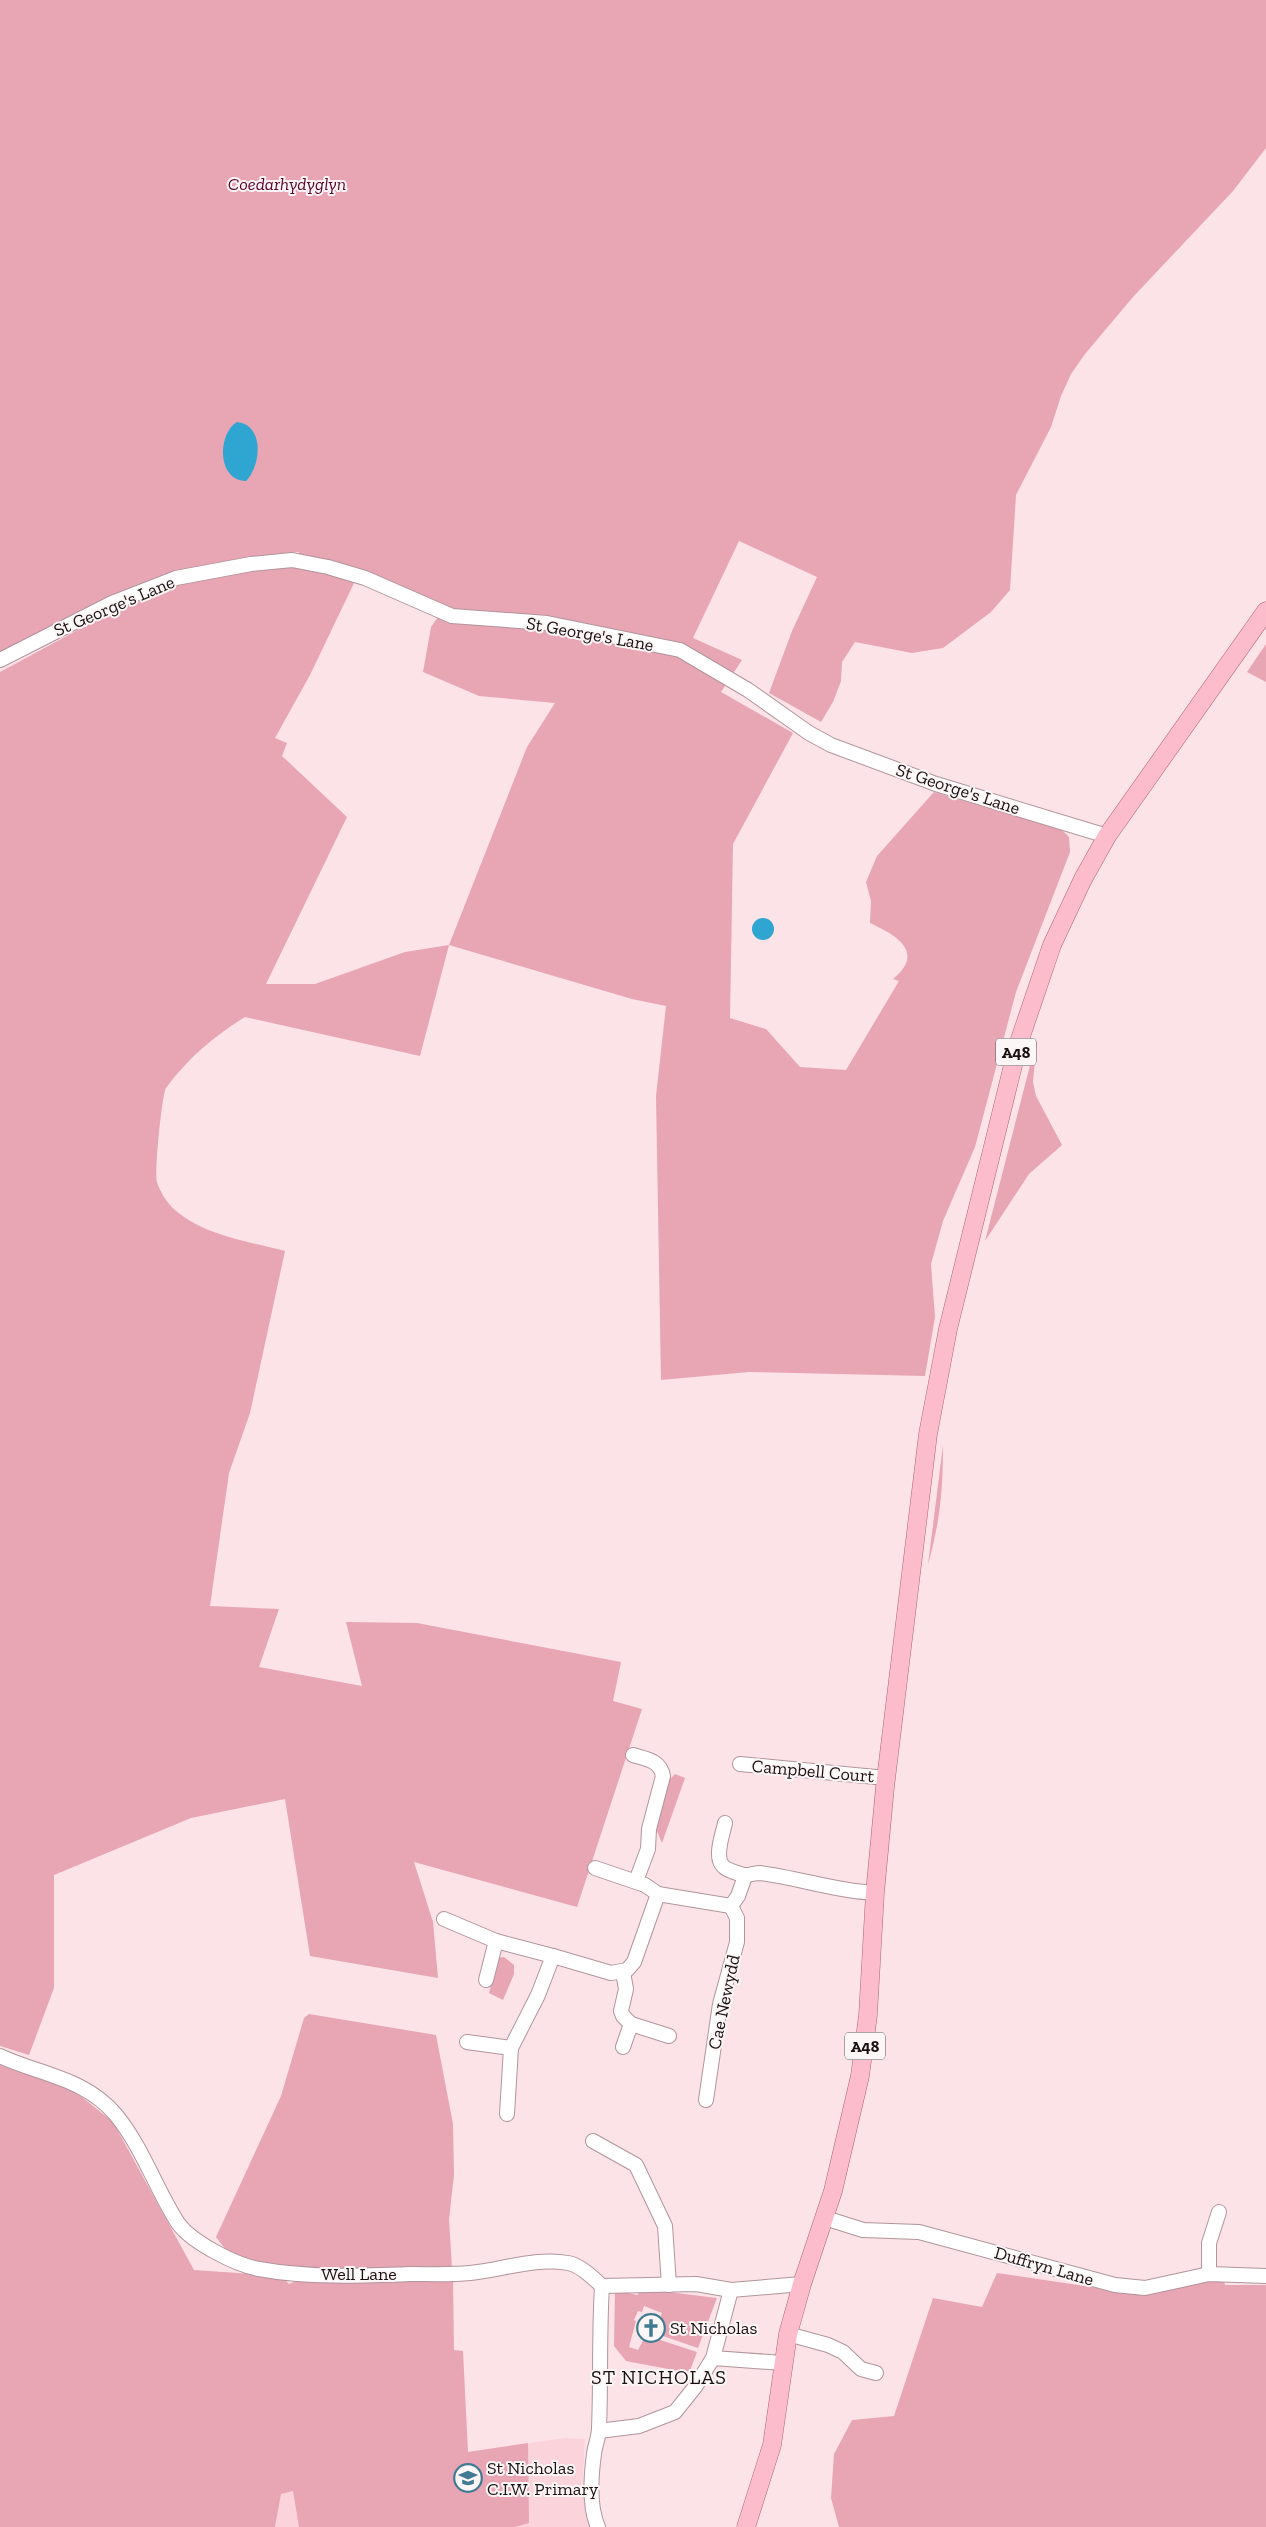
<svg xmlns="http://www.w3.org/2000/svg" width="1266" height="2527" viewBox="0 0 1266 2527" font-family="'Zilla Slab',serif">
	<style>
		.built { fill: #fad3db }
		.green { fill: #e8a5b4; fill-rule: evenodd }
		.water { fill: #2ea6d1 }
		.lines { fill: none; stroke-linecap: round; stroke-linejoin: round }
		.minor-casing { stroke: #b1959b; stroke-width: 16 }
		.major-casing { stroke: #ac6375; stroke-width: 19 }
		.minor { stroke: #fff; stroke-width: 14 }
		.major { stroke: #fcbccc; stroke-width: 18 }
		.labels { text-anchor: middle; stroke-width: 4; stroke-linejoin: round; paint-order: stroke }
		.shield { fill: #fcf6f7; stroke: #5e5557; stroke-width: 1 }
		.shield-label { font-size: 16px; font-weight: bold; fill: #1a1012 }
		.park-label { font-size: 18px; font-style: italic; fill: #5b0327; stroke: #fcf6f7 }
		.street-label { font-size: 18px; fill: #1a1012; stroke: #fcf6f7 }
		.poi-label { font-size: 18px; fill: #1a1012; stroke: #fcf6f7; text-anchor: start }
		.quarter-label { font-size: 20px; letter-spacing: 1px; fill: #1a1012; stroke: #fcf6f7 }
	</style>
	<rect width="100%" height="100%" fill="#fce3e8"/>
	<path class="built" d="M565 2438 585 2439 582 2495H588L593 2527H275L281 2493 468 2452Z"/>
	<g class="green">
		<path d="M0 0H1266V148L1233 191 1133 297 1085 354 1071 374 1061 396 1051 427 1016 495 1010 590 991 612 943 648 912 653 855 642 842 662 841 681 833 702 821 722 769 693 792 631 817 577 739 541 693 638 742 660 721 692 793 733 733 844 730 1018 766 1029 800 1067 846 1070 899 981 893 979C926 952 896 935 870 923L871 901 866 882 877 856 934 792 1061 829 1069 837 1070 852 1016 992 975 1147 943 1221 931 1264 935 1317 925 1376 749 1372 661 1380 656 1096 666 1006 632 999 449 945 420 1056 245 1017C214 1036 188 1058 166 1088 162 1094 154 1173 157 1182 160 1192 167 1203 175 1210 205 1236 248 1241 285 1251L250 1413 229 1473 210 1606 279 1609 259 1667 362 1686 346 1622 417 1623 621 1662 613 1701 642 1709 577 1907 414 1862 433 1922 438 1978 310 1956 285 1799 191 1818 54 1875V1988L29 2055 0 2046V672L124 605 170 584 249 569 296 566 299 552C262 554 207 563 171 574 111 591 54 624 0 655ZM355 581 438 617 431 627 423 672 479 696 555 703 527 747 449 945 405 952 315 984H266L347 817 282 756 287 743 275 738 310 675Z"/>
		<path d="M1266 644V682L1247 672Z"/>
		<path d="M1037 1038 1033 1082 1036 1096 1062 1145 1029 1174 985 1241Z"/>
		<path d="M943 1445C943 1492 940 1520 928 1565Z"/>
		<path d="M675 1774 685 1778 662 1843 656 1829 667 1782Z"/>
		<path d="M504 1957 514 1965V1974L503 2000 489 1993 498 1958Z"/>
		<path d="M309 2014 436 2035 453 2124 454 2175 449 2219 452 2268 374 2270 275 2269 249 2264 226 2250 216 2237 281 2096 304 2018Z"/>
		<path d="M0 2064 72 2089 113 2122 194 2270 282 2276 289 2284 301 2279 408 2281 453 2280 454 2350 463 2351 468 2452 528 2443 529 2523 515 2527H299L293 2491 281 2494 275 2527H0Z"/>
		<path d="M997 2273 1118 2291 1223 2277 1225 2285H1266V2527H839L831 2498 834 2454 852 2420 894 2416 933 2298 982 2307Z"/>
		<path d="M644 2289 717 2298 698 2348 654 2333 662 2313 644 2306 642 2312 638 2311 634 2320 636 2321 629 2347 638 2350 645 2337 650 2339 651 2337 697 2352 689 2373 626 2361 614 2346 615 2290 637 2295Z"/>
	</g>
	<g class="water">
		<path d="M237 422C265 425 261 466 246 481 217 481 217 434 237 422Z"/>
		<circle cx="763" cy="929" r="11"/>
	</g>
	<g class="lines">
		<defs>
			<g id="minor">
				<path d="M0 660 112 603 176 578 251 564 292 560 328 567 365 578 452 616 547 623 680 650 748 690 809 733 831 745 936 784 1107 836"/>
				<path d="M633 1755C646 1759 660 1760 663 1776L649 1829 648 1849 636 1881"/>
				<path d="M740 1764 886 1778"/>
				<path d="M725 1823C723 1834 713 1858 724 1867 727 1870 742 1875 745 1875 750 1875 755 1873 760 1873 799 1878 835 1891 875 1893"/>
				<path d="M595 1868 645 1885 658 1894 731 1906"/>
				<path d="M444 1919 496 1941 553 1956"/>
				<path d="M623 1972 626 1989 621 2011 623 2016 631 2024 669 2036"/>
				<path d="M486 1980 496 1941"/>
				<path d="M467 2042 511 2048"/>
				<path d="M623 2047 631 2024"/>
				<path d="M0 2056C41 2075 85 2078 116 2115 142 2147 155 2186 176 2220 188 2241 236 2265 259 2269 308 2278 361 2276 410 2274 430 2274 451 2275 470 2273 502 2270 535 2257 568 2263 580 2265 592 2277 602 2286L696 2284 731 2290 802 2284"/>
				<path d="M706 2100 720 2004 737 1942V1918L731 1906 738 1896 745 1876"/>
				<path d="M507 2114 511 2048 538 1995 553 1956 611 1973 627 1970 634 1962 658 1894"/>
				<path d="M593 2141 636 2165 665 2226 669 2285"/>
				<path d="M825 2218 863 2230 919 2232 1115 2285 1145 2288 1209 2274 1266 2276"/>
				<path d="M1209 2274V2243L1219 2212"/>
				<path d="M788 2334 828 2345 843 2352 861 2369 876 2373"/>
				<path d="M713 2358 783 2363"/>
				<path d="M599 2431 639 2426 675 2412 695 2387 713 2358 731 2290"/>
				<path d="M598 2527C589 2507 591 2476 594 2454 595 2445 599 2437 599 2428 601 2380 599 2333 602 2286"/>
			</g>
			<path id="major" d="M746 2527 772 2445 788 2334 802 2284 833 2191 860 2076 868 2015 875 1893 885 1787 928 1434 948 1329 1018 1045 1052 945 1083 879 1107 836 1266 611"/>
		</defs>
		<use href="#minor" class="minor-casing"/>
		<use href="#major" class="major-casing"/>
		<use href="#minor" class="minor"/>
		<use href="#major" class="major"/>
	</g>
	<defs>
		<symbol id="church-ring" viewBox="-11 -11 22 22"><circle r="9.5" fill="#fcf6f7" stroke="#3f7b93" stroke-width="1.5"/><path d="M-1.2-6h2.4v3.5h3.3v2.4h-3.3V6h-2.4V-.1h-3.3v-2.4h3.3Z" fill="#3f7b93"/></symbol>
		<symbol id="school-ring" viewBox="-11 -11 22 22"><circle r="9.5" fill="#fcf6f7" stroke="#3f7b93" stroke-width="1.5"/><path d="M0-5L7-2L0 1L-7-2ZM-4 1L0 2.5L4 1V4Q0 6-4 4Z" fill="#3f7b93"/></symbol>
	</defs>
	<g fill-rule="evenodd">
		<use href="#church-ring" x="635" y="2312" width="32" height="32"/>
		<use href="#school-ring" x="452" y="2462" width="32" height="32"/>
	</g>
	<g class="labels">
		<g class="shield">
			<rect x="996" y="1038.5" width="40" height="27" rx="4"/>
			<rect x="845" y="2032.5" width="40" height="27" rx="4"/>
		</g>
		<g class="shield-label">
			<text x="1016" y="1058">A48</text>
			<text x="865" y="2052">A48</text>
		</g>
		<g class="park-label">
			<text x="287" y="190">Coedarhydyglyn</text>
		</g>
		<g class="street-label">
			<text transform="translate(114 606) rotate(-23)" y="6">St George's Lane</text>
			<text transform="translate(590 634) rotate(10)" y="6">St George's Lane</text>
			<text transform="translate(958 789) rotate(18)" y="6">St George's Lane</text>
			<text transform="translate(813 1771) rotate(5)" y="6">Campbell Court</text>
			<text transform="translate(724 2002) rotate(-78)" y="6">Cae Newydd</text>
			<text transform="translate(1044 2266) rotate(16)" y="6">Duffryn Lane</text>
			<text x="359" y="2280">Well Lane</text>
		</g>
		<g class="poi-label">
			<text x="670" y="2334">St Nicholas</text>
			<text x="487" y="2474">St Nicholas<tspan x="487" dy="21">C.I.W. Primary</tspan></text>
		</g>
		<g class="quarter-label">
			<text x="659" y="2384">ST NICHOLAS</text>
		</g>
	</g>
</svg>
